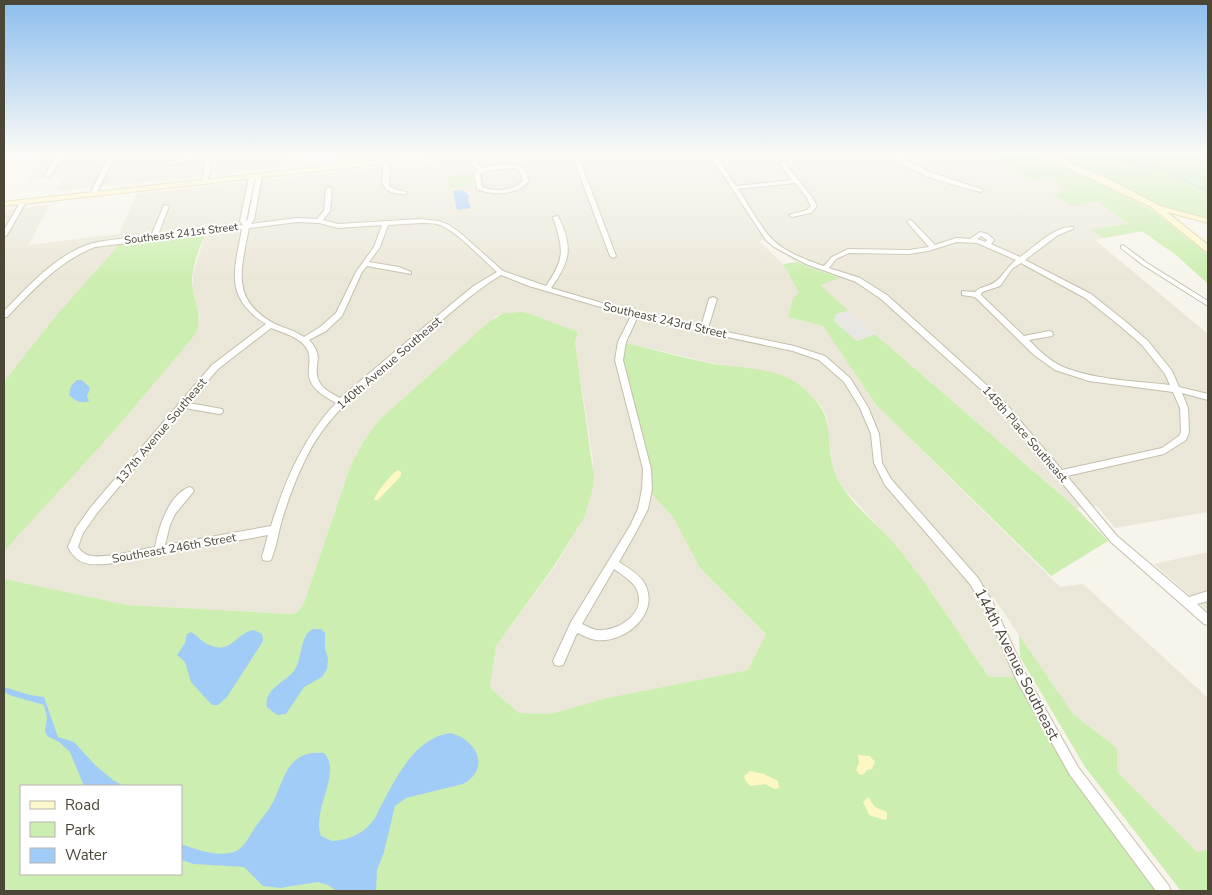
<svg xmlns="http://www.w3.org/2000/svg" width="1212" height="895" viewBox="0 0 1212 895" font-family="'Nunito Sans',sans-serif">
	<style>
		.residential { fill: #ebe7d8 }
		.green { fill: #cceeb0; fill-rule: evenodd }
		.sand { fill: #fdf7c4 }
		.parking { fill: #e8e6e2 }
		.water { fill: #a2ccf8 }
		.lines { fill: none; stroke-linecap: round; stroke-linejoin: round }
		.stream { stroke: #a2ccf8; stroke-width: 1 }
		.street-casing { stroke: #c4beac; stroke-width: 2 }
		.secondary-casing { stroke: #dbd096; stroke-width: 2 }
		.street { fill: #fff; fill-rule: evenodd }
		.secondary { fill: #fff8cc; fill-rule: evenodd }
		.labels { text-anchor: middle; stroke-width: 4; stroke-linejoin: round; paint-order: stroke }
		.far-street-label { font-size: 11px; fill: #4c4637; stroke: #fff }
		.street-label { font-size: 12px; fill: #4c4637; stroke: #fff }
		.near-street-label { font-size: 15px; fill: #4c4637; stroke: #fff }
	</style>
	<rect width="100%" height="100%" fill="#f7f4eb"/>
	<g class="residential">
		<path d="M42 155H291L289 167 57 191 66 175 27 180Z"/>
		<path d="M334 155H406L333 163Z"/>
		<path d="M469 155H1009L1062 172 1142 231 1095 240 1208 334V512L1115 528 1097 506 1076 508 819 285 839 277 796 262 763 240 759 241 783 264 800 292 788 317 823 326 876 405 1060 587 1083 584 1208 698V850L1197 853 1117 771V748L1073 714 993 597 985 598 1021 677H989L933 594 891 540 843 488 834 472 831 457 827 418 821 405 813 397 784 376 773 373 712 363 622 342 647 489 673 517 700 568 766 634 748 670 607 698 551 714 519 713 490 688 496 646 555 566 584 518 593 462 575 342 578 332 531 314 512 312 496 316 379 420 363 442 350 467 303 606 298 612 291 614 128 605 4 579 5 549 115 430 194 336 200 318 193 290V273L207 230 51 322 4 384V210L49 205 29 245 119 234 136 194 445 160V157Z"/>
		<path d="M1208 552V611L1154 564Z"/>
	</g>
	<g class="green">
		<path d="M980 155H1031L1080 173 1152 210 1208 255V284L1176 255 1142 231 1104 238 1090 230 1128 224 1098 201 1072 206 1052 194 1067 191 1051 177 1030 180 1003 160 982 158Z"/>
		<path d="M1049 155H1208V219L1167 208 1104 178Z"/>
		<path d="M471 174 473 185 450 188 448 177Z"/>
		<path d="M207 230C201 245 193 262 192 279 192 302 206 314 194 336L115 430 4 551V384L8 377 51 322 123 240Z"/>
		<path d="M796 262 840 278 820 285 849 311 836 314 834 321 857 341 875 334 1076 508 1108 541 1051 576 876 405 823 326 788 317 793 299 799 292 783 264Z"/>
		<path d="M521 312 531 314 578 332 575 342 594 478 592 492 584 518 554 566 496 646 490 688 519 713 551 714 607 698 748 670 766 634 700 568 673 517 647 489V469L621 372 622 342C652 349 683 358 714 364 740 368 772 367 795 382 849 419 815 446 843 488 856 508 876 523 892 541 928 583 957 631 989 677H1021L1104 812 1164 891H4V579L128 605 291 614 298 612 304 603 350 467 363 442 379 420 490 321 504 313ZM21 786H181V874H21Z"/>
		<path d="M1019 635 1073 714 1117 748V771L1197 852 1208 850V891H1181L1085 767 1020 657Z"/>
	</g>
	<g class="sand">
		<path d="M398 470 401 472V476L378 500H374C375 494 391 474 398 470Z"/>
		<path d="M858 755 870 756 875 762 872 769 867 770 863 775 859 774 856 770 859 763Z"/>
		<path d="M750 771 764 774 778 781 779 788 775 789 765 784 750 786 745 780 744 776Z"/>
		<path d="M868 797 875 807 887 812V819L884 820 869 815 863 802Z"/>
	</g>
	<path class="parking" d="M849 311 875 334 857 341 834 321 836 314Z"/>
	<g class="water">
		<path d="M462 190 469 195 468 201 471 208 457 210 453 191Z"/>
		<path d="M77 380H82L90 388 87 396 89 401C81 404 75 401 69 395L71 386Z"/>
		<path d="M313 629H321L325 633V649L328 658 327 669 322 677 304 687 286 714 277 715 267 707C263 690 285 682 294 671 303 658 299 636 313 629Z"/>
		<path d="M254 630 262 634 263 641 227 697 218 705H212L191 682 185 662 177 655 185 643 187 634 191 632C197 635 201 641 207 644 232 656 235 633 254 630Z"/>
		<path d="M4 687 30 695 44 697 58 737 74 742 95 765 113 780 124 786H84L70 752 59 742 47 736 45 731 47 718 44 705 12 696 4 692Z"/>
		<path d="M450 733C476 739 492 768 463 784L406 798 395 806 384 852 377 870 376 891H337L328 885 318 882 280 888 263 886 244 867 194 864 181 860V844C197 850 217 857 234 852 243 849 249 837 254 829 260 820 267 813 272 804 285 779 287 749 324 753 343 772 311 810 321 836L332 841C347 840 362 835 372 822 377 817 379 808 383 802 398 774 416 738 450 733Z"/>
	</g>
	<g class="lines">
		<path class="stream" d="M1106 155 1158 168 1208 191"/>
		<defs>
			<g id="street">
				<path d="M57 155H92L89 157 63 159 57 165 50 177H46L45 176 51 164 58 157Z"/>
				<path d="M109 155H115L96 194 91 195 90 194Z"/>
				<path d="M197 155H207L211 164 207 183 202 182 205 164 202 157 171 165 168 163Z"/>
				<path d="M469 155H475L477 163 482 168C491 166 514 161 522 167 526 170 527 176 529 181 517 195 493 196 477 189L474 173 478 170 471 164ZM511 168C519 168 521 173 523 181 513 191 495 192 482 187L480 174 485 171Z"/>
				<path d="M572 155H578L616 256 615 257 613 258 610 256Z"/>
				<path d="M710 155H716L736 186 792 180 779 163 784 162 812 197 817 206 811 213 792 217 789 215 807 210 811 206 807 198 795 183 738 189C748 203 760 227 772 239 783 251 808 261 824 266L832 257 848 249 909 250 929 247 908 223 907 222 910 220 912 221 935 245 956 238 970 239 980 232C986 233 990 235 994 240L991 244 1020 257C1035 247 1054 226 1073 227V229L1058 235 1025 260 1091 294 1125 321 1148 341 1172 371 1179 387 1208 394V400L1182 393 1188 408 1189 432 1186 440 1164 454 1067 476 1117 536 1189 597 1208 591V601L1197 604 1208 614V625L1204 624 1111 542 995 402 881 299 856 282 806 264 774 247 766 240ZM981 236 987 240 986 242 977 239ZM957 242 977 243 1016 260C1007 267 1004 275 996 281 990 287 980 286 975 292L962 291V295L975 297 1034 355 1055 370 1089 381 1173 392 1180 408 1181 432 1179 436 1162 448 1062 470 1001 398 887 295 860 278 829 268 836 259 849 253 909 254 928 251ZM1021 263 1085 298 1119 325 1142 345 1165 374 1170 385C1135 381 1096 380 1063 367 1050 361 1038 350 1029 340L1052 336 1053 334 1052 332 1049 331 1024 336 981 295 982 292 1000 286 1012 269Z"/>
				<path d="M890 155H897L927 171 984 190 981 192C951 184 914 176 890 155Z"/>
				<path d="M387 159 390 161 389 186 397 190 406 192V194C397 195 386 192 382 183L384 161Z"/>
				<path d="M259 174 262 176 254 220 251 224 297 218 317 219 324 211 326 189 329 187 332 189 330 211 323 220 338 224 421 219 439 221 449 225 459 232 503 271 546 286C566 257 563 249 553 217L558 216C573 247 571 260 551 288L636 313 701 327 709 299 713 297 717 299 708 328 794 346 825 356 850 378 868 407 879 434 882 463 891 479 978 578 993 603 1025 673 1078 767 1169 886 1171 891H1156L1070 775 1017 681 985 609 970 584 885 485 874 463 871 434 860 408 844 382 819 360 793 351 637 318 626 342 623 360 651 469 652 489 648 509 636 532 619 562C627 567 637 573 643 581 663 611 626 644 596 640 589 639 583 635 577 633L563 665 559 666 555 665 553 661 571 622 630 526 638 509 642 489 643 469 615 360 618 342 631 316 529 286 501 275C471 293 445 318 418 341 377 377 332 406 307 456 296 477 288 500 281 523 278 535 276 549 271 560L267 561 263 560 262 557 268 535 107 564C89 565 77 565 68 547L76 528 91 507 212 365 266 324C224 298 234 271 242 229L95 247C59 261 34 289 7 317H4V311C29 286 57 253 93 243 111 239 132 238 151 236L164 205 169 206 158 235 243 225 240 221 249 177 252 175 255 177 246 221 248 219 256 176ZM297 222 319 223 338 228 382 225 374 247 356 272 336 313 320 327 304 337C295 331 285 328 275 324 230 300 241 270 249 228ZM421 223C426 223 432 223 437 224 455 229 482 259 497 272L475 285 454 302 340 398C333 394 321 389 318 379 313 364 325 357 309 340L326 331 342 316 362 272 367 266 411 274V272L399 267 369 262 380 247 388 225ZM271 328C283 333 297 336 305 346 314 357 306 368 310 380 314 391 326 397 336 403 303 438 285 481 271 526L165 545 170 525 175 514 194 491 192 488 189 487C168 496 159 527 155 547 138 550 102 560 87 555 83 553 80 550 78 547L83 533 97 513 185 408 219 414 222 413 223 411 222 409 189 403 218 369ZM614 569C622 575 633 581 637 590 647 614 617 632 597 630 591 629 587 626 582 624Z"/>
				<path d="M21 201 26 202 7 235 4 237V230Z"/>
				<path d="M1123 245 1147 263 1208 301V306L1143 265 1121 248V246Z"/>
			</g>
			<g id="secondary">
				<path d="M426 155H448L444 157 4 206V202Z"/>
				<path d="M1041 155H1051L1111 180 1160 206 1208 219V223L1167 212 1208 245V252L1205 251 1151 207Z"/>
			</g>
		</defs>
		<use href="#street" class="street-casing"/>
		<use href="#secondary" class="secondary-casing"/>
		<use href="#street" class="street"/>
		<use href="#secondary" class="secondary"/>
	</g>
	<linearGradient id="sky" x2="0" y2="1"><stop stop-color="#8cbeee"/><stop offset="0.55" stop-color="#fbfaf6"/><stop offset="1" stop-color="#fbfaf6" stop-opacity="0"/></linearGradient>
	<rect width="1212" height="280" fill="url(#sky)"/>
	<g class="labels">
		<g class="far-street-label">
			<text transform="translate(181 233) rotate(-7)" y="4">Southeast 241st Street</text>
		</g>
		<g class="street-label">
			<text transform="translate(665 320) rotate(13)" y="4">Southeast 243rd Street</text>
			<text transform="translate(389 363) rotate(-41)" y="4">140th Avenue Southeast</text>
			<text transform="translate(161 431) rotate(-50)" y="4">137th Avenue Southeast</text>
			<text transform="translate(1025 434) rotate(49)" y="4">145th Place Southeast</text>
			<text transform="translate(174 548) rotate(-10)" y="4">Southeast 246th Street</text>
		</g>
		<g class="near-street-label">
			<text transform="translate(1017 664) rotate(63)" y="5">144th Avenue Southeast</text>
		</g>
	</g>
	<rect width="1212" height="895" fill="none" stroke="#4c4637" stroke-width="10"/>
	<rect x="20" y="785" width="162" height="90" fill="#ffffff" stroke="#b7b5af"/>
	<rect x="30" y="801" width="25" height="8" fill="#fff8cc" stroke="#b7b5af"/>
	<text x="65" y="810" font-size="15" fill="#4c4637">Road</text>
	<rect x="30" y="822" width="25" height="15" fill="#cceeb0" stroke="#b7b5af"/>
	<text x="65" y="835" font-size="15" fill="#4c4637">Park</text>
	<rect x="30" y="848" width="25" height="15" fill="#a2ccf8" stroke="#b7b5af"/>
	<text x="65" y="860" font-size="15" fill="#4c4637">Water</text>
</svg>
